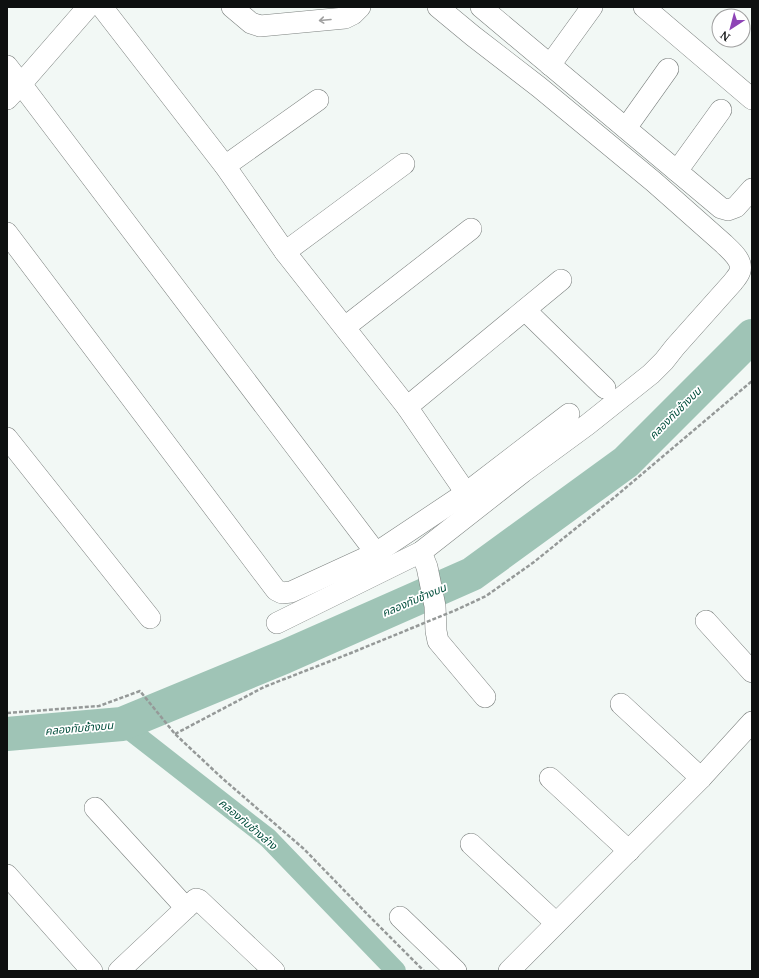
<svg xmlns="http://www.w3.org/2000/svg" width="759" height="978" viewBox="0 0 759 978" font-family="'Noto Serif','Noto Sans Thai',serif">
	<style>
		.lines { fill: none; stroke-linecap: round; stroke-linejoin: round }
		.canal { stroke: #9fc4b6; stroke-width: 20 }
		.river { stroke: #9fc4b6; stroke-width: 34 }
		.minor-casing { stroke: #7c817f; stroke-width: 22 }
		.path { stroke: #959998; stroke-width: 2.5; stroke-dasharray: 4 2; stroke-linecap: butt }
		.minor { stroke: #fff; stroke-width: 21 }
		.path-bridge { stroke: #959998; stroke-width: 2.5; stroke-dasharray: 4 2; stroke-linecap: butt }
		.oneway { stroke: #9f9f9f }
		.labels { text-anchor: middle; stroke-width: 3.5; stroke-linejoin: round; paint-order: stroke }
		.water-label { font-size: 11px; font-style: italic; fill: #004d3b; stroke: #fff }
	</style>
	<rect width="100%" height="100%" fill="#f2f8f5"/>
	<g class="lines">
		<path class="canal" d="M122 724 268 838 396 971"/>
		<path class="river" d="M7 734 122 724 284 657 472 574 626 462 752 336"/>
		<defs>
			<g id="minor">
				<path d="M102 7 225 166 285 252 407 407 466 493"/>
				<path d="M232 7 251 23 260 26 345 18 353 14 360 7"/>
				<path d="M481 7 721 208 728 210 736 207 752 189"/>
				<path d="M644 7 752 99"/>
				<path d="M550 65 592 7"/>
				<path d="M7 66 21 84 376 553"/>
				<path d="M7 99 21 84 88 7"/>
				<path d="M626 128 668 69"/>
				<path d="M225 166 318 100"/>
				<path d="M677 171 721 110"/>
				<path d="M7 233 276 590 282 593 291 592 376 553 466 493 569 414"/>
				<path d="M285 252 404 164"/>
				<path d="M525 310 605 388"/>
				<path d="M345 327 471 229"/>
				<path d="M407 407 561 280"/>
				<path d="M7 438 150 618"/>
				<path d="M421 552 427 567 435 606 436 631 438 641 485 697"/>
				<path d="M706 621 752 672"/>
				<path d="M277 623 421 552 523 472 587 425 651 374 664 361 675 347 733 282C735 279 739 275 740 271 743 260 731 251 724 244L654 182 539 87 473 36 438 7"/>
				<path d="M621 704 701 778"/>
				<path d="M550 778 629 851"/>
				<path d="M95 808 186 908 196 899 199 900 274 971"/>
				<path d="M471 844 556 923"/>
				<path d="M7 875 92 971"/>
				<path d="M400 917 456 971"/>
				<path d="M119 971 186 908"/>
				<path d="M509 971 701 778 752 722"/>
			</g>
		</defs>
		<use href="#minor" class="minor-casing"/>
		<path class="path" d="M7 713 99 706 140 691 175 734 222 778 304 849 371 918 424 971"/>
		<use href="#minor" class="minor"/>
		<path class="path-bridge" d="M175 734 264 687 351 653 456 610 486 596 534 562 616 496 752 381"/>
	</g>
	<defs><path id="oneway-shaft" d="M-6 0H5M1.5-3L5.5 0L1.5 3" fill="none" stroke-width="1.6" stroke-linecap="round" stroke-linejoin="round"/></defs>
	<use class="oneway" href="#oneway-shaft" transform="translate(325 20) rotate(175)"/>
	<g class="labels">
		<g class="water-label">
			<text transform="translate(675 413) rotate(-45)" y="4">คลองทับช้างบน</text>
			<text transform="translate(414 600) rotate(-23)" y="4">คลองทับช้างบน</text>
			<text transform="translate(79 728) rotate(-5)" y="4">คลองทับช้างบน</text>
			<text transform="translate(248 824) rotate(40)" y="4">คลองทับช้างล่าง</text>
		</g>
	</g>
	<rect width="759" height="978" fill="none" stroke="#0e1010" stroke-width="16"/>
	<g transform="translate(731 28) rotate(216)"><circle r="19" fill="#ffffff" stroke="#9f9f9f"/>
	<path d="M0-3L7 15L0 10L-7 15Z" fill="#8e44b6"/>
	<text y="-6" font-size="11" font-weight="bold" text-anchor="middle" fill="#0e1010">N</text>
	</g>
</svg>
